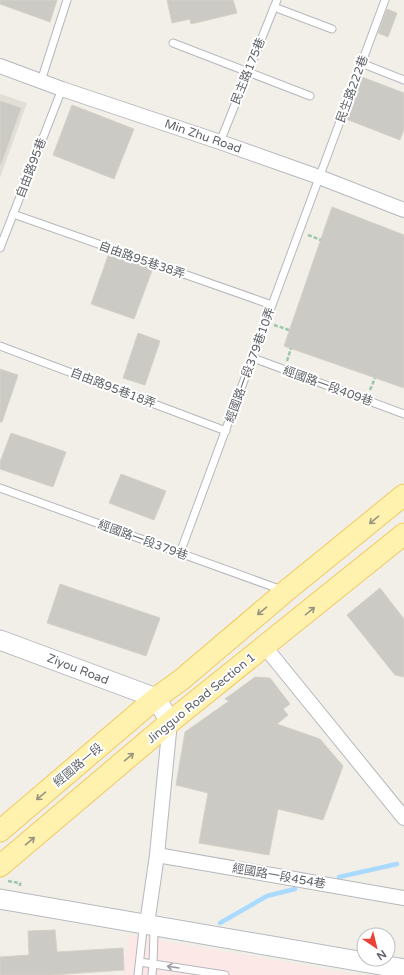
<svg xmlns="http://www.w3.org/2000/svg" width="404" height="975" viewBox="0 0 404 975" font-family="'Varela Round','Noto Sans TC',sans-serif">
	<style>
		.education { fill: #e1ded6 }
		.medical { fill: #fce8e6 }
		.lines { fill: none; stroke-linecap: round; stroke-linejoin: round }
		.stream { stroke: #aadaff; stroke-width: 4.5 }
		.building { fill: #cccac5; stroke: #d6d1c6 }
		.lane-casing { stroke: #b5b8bc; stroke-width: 9 }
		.street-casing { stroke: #b5b8bc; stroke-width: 16 }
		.secondary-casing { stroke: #b6babf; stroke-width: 21 }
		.primary-casing { stroke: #f2c960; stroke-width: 23 }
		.path { stroke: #9cc7a9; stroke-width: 2.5; stroke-dasharray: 4 2; stroke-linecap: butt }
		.lane { stroke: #fff; stroke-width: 7 }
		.street { stroke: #fff; stroke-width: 14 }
		.secondary { stroke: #fff; stroke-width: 19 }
		.primary { stroke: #fff2af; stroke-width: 21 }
		.oneway { stroke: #979581 }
		.oneway2 { stroke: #979a9d }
		.labels { text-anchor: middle; stroke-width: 4; stroke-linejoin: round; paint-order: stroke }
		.street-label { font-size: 12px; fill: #5f6368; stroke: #fff }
	</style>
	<rect width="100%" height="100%" fill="#f1efe8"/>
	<path class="education" d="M0 94 27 103 0 178Z"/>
	<path class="medical" d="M129 935 360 975H123Z"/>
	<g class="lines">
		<g class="stream">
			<path d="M339 877 397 864"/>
			<path d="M220 923 267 896 295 889"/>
		</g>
	</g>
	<g class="building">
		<path d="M0 0H57L50 22 0 4Z"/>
		<path d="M167 0H233L237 13 191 24 190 19 172 23Z"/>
		<path d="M387 9 397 13 388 37 378 33Z"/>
		<path d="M362 77 404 93V129L400 140 346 119Z"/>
		<path d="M0 101 21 108 1 164H0Z"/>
		<path d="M72 105 134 129 114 179 53 155Z"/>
		<path d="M332 207 404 235V388L284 346Z"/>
		<path d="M109 253 153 268 134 319 91 304Z"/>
		<path d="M138 333 160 341 145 385 123 378Z"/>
		<path d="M0 369 18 375 2 422H0Z"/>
		<path d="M11 433 66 452 53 487 0 469V462Z"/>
		<path d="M121 474 166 491 154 520 109 503Z"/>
		<path d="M60 584 160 618 146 656 47 623Z"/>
		<path d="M380 588 404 619V677L395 675 347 615Z"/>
		<path d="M255 677 270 678 290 704 283 709 288 715 277 724 320 739 343 766 323 820 278 809 269 855 199 843 208 793 176 785 185 732 229 701 225 699Z"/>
		<path d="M55 930 57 952 123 948 124 970 52 975H0V957L29 955 28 931Z"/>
	</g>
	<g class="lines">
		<defs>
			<g id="lane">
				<path d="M274 7 332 29"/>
				<path d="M173 43 310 96"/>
				<path d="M361 63 404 80"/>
				<path d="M41 81 67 0"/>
				<path d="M220 142 277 0"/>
				<path d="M13 214 272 305"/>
				<path d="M0 248 62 89"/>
				<path d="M0 346 226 431"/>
				<path d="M253 358 404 414"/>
				<path d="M0 488 282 590"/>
				<path d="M180 553 385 0"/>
				<path d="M140 962 225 975"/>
				<path d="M138 975 143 930 147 924 154 933 153 963 152 975"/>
			</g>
			<g id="street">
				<path d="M0 66 62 89 220 142 319 177 404 210"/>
				<path d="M265 647 404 818"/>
				<path d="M157 855 404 898"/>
				<path d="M147 924 157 855 170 722"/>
			</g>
			<g id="secondary">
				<path d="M0 640 156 698 170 722"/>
				<path d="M0 899 404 969"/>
			</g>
			<g id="primary">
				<path d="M0 831 156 698 181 680 286 591 404 495"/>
				<path d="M0 866 170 722 404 534"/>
			</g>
		</defs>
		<use href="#lane" class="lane-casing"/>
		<use href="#street" class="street-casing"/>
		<use href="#secondary" class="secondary-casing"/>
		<use href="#primary" class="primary-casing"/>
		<g class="path">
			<path d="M308 235 321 240"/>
			<path d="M274 325 289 330"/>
			<path d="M287 361 291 348"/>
			<path d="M370 390 375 378"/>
			<path d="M8 881 20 883V886"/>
		</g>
		<use href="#lane" class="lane"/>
		<use href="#street" class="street"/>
		<use href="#secondary" class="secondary"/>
		<use href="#primary" class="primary"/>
	</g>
	<defs><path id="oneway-shaft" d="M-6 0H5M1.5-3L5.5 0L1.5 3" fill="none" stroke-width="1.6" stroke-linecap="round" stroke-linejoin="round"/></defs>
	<g class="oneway">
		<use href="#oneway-shaft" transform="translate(374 520) rotate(141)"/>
		<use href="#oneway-shaft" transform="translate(262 611) rotate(140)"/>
		<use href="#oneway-shaft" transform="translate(310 611) rotate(-39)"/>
		<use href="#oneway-shaft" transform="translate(129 757) rotate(-40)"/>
		<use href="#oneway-shaft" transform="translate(41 796) rotate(140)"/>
		<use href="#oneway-shaft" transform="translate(30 841) rotate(-40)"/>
	</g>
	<use class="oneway2" href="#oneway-shaft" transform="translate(173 967) rotate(-171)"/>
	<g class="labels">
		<g class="street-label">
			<text transform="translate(248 71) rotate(-68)" y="4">民主路175巷</text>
			<text transform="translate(352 89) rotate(-70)" y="4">民生路222巷</text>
			<text transform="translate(203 136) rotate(19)" y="4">Min Zhu Road</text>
			<text transform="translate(31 168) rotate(-69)" y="4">自由路95巷</text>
			<text transform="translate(142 260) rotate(19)" y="4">自由路95巷38弄</text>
			<text transform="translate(250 365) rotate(-70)" y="4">經國路一段379巷10弄</text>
			<text transform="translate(328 386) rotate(20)" y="4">經國路一段409巷</text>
			<text transform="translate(113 388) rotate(21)" y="4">自由路95巷18弄</text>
			<text transform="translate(143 540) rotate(20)" y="4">經國路一段379巷</text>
			<text transform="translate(78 669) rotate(21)" y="4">Ziyou Road</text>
			<text transform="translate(201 698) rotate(-39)" y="4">Jingguo Road Section 1</text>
			<text transform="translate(78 765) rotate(-40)" y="4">經國路一段</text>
			<text transform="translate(279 876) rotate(10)" y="4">經國路一段454巷</text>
		</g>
	</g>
	<g transform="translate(376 947) rotate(145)"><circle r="19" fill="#ffffff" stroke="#bfc1c3"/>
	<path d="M0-3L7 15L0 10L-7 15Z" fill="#ea4335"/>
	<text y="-6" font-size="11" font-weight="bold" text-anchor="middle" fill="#5f6368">N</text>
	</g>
</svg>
